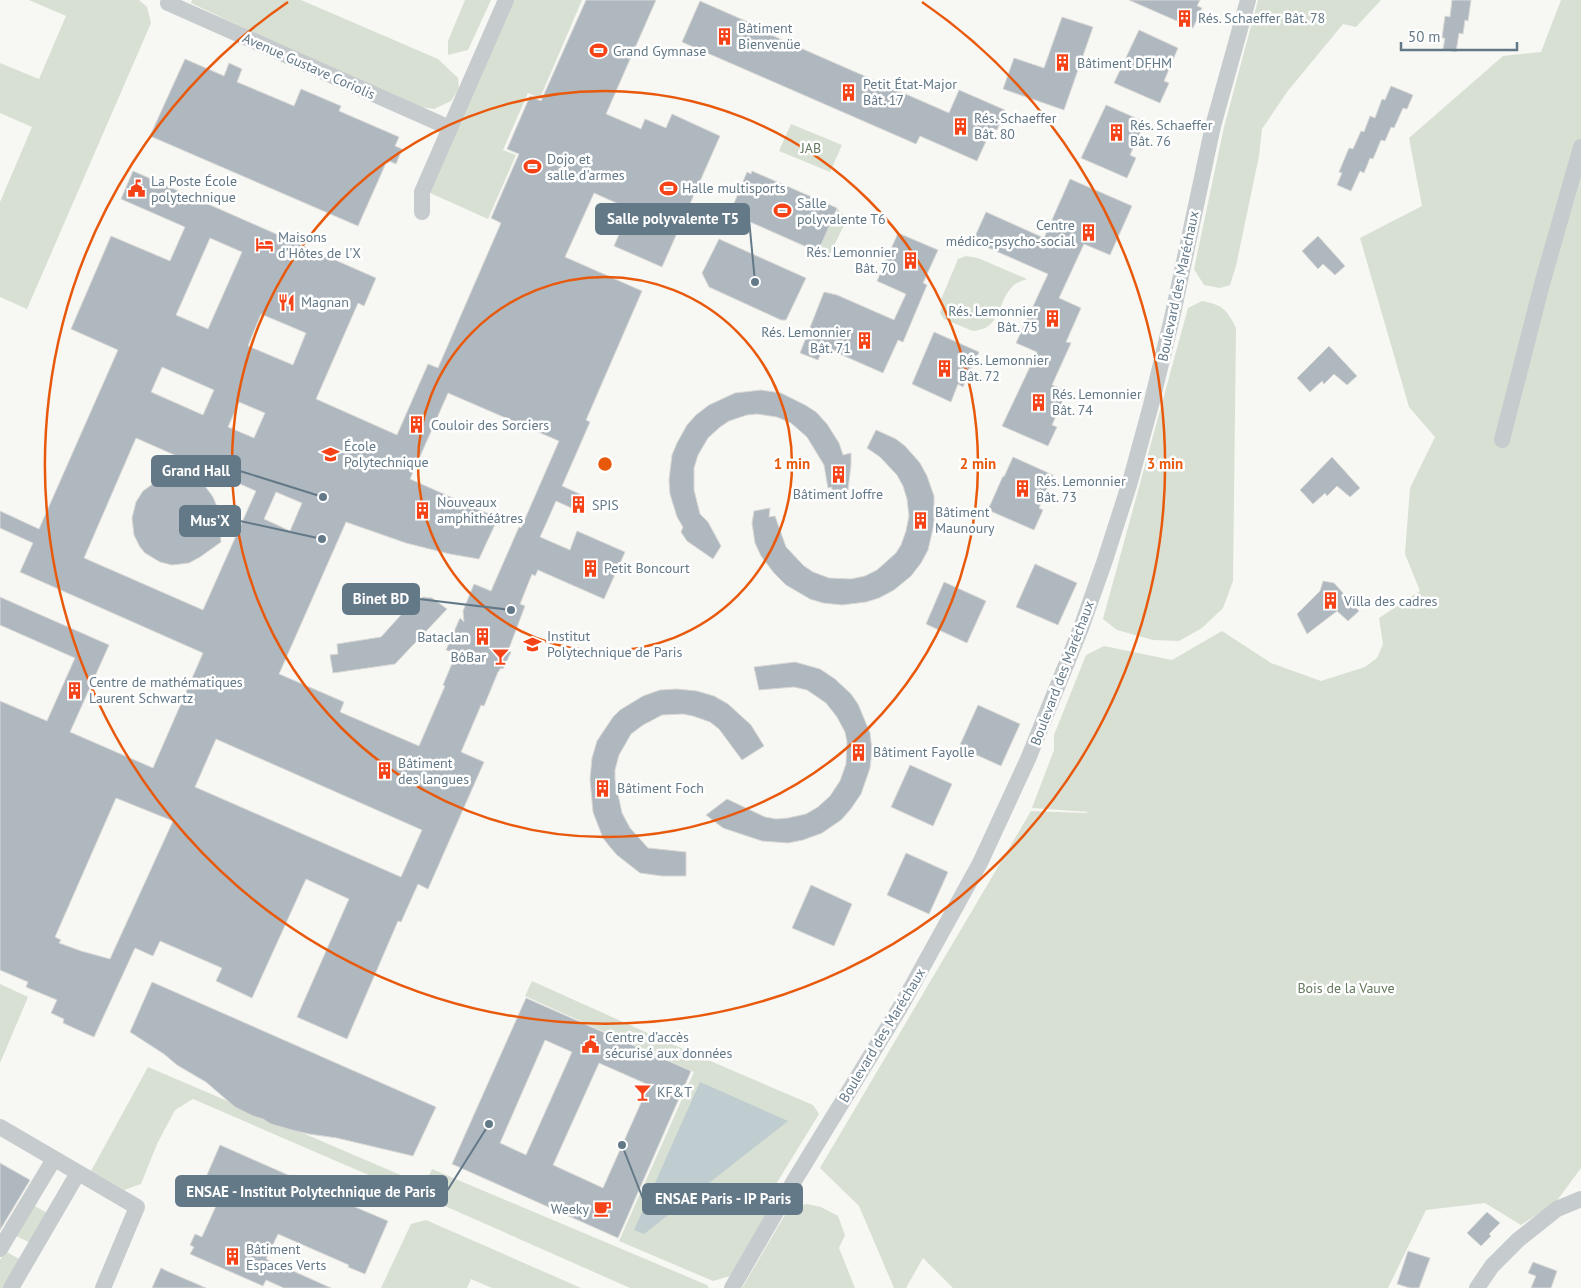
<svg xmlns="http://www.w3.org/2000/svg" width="1581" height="1288" viewBox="0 0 1581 1288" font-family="'PT Sans',sans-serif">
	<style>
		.green { fill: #d8e0d4 }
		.water { fill: #bfccd0 }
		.building { fill: #afb8be; stroke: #d9d8d6; fill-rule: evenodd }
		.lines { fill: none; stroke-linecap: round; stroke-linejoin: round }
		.street { stroke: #c6cbce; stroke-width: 16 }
		.ring { fill: none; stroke: #e8590c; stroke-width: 2.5 }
		.labels { text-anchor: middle; stroke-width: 5; stroke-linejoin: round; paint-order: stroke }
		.poi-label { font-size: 14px; fill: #637988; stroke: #fff; text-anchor: start }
		.street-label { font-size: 14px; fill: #637988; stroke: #fff }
		.park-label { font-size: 14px; fill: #65795e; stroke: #fff }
		.centre { fill: #e8590c; stroke: #fff; stroke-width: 2.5 }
		.ring-label { font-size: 15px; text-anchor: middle; font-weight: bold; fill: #e8590c; stroke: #fff; stroke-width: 5; stroke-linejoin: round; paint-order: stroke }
		.leader { fill: none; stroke: #637988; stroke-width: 2 }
		.callout-dot { fill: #637988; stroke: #fff; stroke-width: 2 }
		.callout { fill: #637988; stroke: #637988; stroke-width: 2 }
		.callout-label { font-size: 15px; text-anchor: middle; font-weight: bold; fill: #fff }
	</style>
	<rect width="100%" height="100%" fill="#f7f7f3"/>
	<g class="green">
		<path d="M29 0H139L147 7 151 23 27 309 0 297V202L32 127 0 113V63L39 79 66 16Z"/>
		<path d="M192 0H301L438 59 458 78 459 89 451 101 434 109 416 106 290 50 191 3Z"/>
		<path d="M465 0H491L468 50 448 55V41Z"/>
		<path d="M513 0H582L540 98 528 93 503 150 516 155 488 219 428 192Z"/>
		<path d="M1258 0H1381L1356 27 1343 24 1287 92 1262 129 1259 156 1236 266 1230 285 1220 288 1204 285 1194 269 1224 127Z"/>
		<path d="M1561 0H1581V1168L1556 1202 1521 1225 1485 1203 1426 1210 1388 1288H953L923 1258 906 1288H894L859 1206 820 1168 1031 811 1085 813 1089 812 1032 808 1054 750V735L1086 655 1104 646 1172 660 1222 631 1271 663 1321 681 1365 667 1377 658 1383 644 1379 618 1420 591 1405 554 1410 488 1435 437 1409 407 1360 238 1422 206 1409 138 1503 56 1541 52Z"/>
		<path d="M791 124 842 145 830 172 779 151Z"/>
		<path d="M837 208 847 219 829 256 818 252Z"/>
		<path d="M966 256 978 258 1027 279C1022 281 1017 282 1013 286 997 301 1002 329 973 331L944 319 940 313 943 303 940 302 958 259Z"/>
		<path d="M1202 301C1223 305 1226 309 1236 328L1233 581 1223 608 1202 628 1179 641 1153 640 1117 630 1103 619 1188 308Z"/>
		<path d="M532 981 701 1057 813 1105 819 1114 773 1189 779 1193 730 1276 713 1281 619 1241 694 1072 525 996Z"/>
		<path d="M0 984 28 997 0 1063Z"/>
		<path d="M148 1067 403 1176 399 1185 394 1186 193 1099 175 1110 157 1144 141 1184 124 1190 91 1171Z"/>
		<path d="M432 1169 707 1285 709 1288H630L420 1195Z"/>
		<path d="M807 1204 821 1207 838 1216 845 1235 839 1248 855 1288H742L789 1208Z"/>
		<path d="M33 1205 49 1214 31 1243 14 1235Z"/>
		<path d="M426 1220 581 1288H492L471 1279 467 1288H381L411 1224Z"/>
		<path d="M5 1251 21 1260 5 1288H0V1260Z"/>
	</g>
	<path class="water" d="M700 1082 788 1121 644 1234 634 1230Z"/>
	<g class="building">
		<path d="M586 0H656L606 114 641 129 645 119 666 128 672 114 720 136 662 267 614 246 630 209 594 193 565 257 642 291 586 420 590 422 562 486 584 496 578 511 556 501 540 537 570 550 577 531 625 552 604 599 538 570 535 576 532 574 520 604 525 606 508 651 511 652 503 669 501 668 498 672 484 706 481 705 461 752 484 762 428 889 418 884 401 922 398 921 347 1039 297 1017 349 899 306 879 252 998 216 981 222 968 160 941 153 956 135 948 94 1037 63 1023 64 1019 51 1013 57 1000 26 987 28 982 0 970V701L47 721 75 658 0 625V597L109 645 70 732 153 768 203 653 20 572 33 543 0 528V511L39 529 118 350 71 329 111 236 170 261 185 227 121 199 133 171 376 278 364 306 358 303 316 399 397 435 428 364 438 368 501 223 491 218 519 154 507 149 530 96 541 101ZM210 238 242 252 208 329 176 315ZM261 314 306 333 293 365 248 346ZM162 367 214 390 203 415 151 392ZM448 393 559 441 521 528 519 527 491 591 474 584 463 611 464 622 460 618 446 650 456 654 443 685 445 686 419 746 340 712 344 702 279 674 346 522 406 543 450 554 479 559 498 518 410 479ZM239 402 265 413 254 438 228 427ZM136 438 256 491 203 610 84 558ZM276 492 302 503 290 531 264 519ZM216 739 422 830 401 877 195 787ZM116 798 173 821 110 959 81 951 59 943 61 940 55 937Z"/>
		<path d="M1129 0H1200L1197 6 1202 8 1193 28Z"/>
		<path d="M1452 0H1471L1468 21 1465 20 1463 34 1459 33 1456 52 1443 49 1445 38H1442L1445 16 1450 17Z"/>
		<path d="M700 1 766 30 765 32 789 43 949 113 959 90 1005 110 997 130 992 128 977 161 920 136 916 144 682 42Z"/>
		<path d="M1062 17 1093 27 1064 110 1003 89 1014 58 1044 68Z"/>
		<path d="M1139 30 1178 48 1164 81 1169 83 1160 103 1114 83Z"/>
		<path d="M185 59 224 76 229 63 242 69 237 82 294 106 301 89 341 106 339 111 399 137 395 146 402 149 396 164 389 161 388 163H386L358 226 150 136Z"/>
		<path d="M1391 86 1413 95 1407 109 1403 108 1394 128 1391 127 1385 141 1381 140 1373 159 1370 158 1364 173 1360 171 1351 191 1337 185 1342 173 1339 172 1349 148 1353 149 1361 131 1364 132 1370 116 1375 118 1382 99 1385 100Z"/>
		<path d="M1106 105 1145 122 1130 155 1136 158 1127 178 1081 158Z"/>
		<path d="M752 171 837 208 818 252 730 213 747 172 751 174Z"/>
		<path d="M1070 179 1132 206 1110 255 1084 244 1059 298 1081 308 1066 342 1071 343 1052 385 1067 391 1052 425 1057 427 1048 446 1002 426 1037 352 1016 343 1048 274 973 241 986 212 1044 238Z"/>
		<path d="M898 233 938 250 923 283 927 285 903 342 898 340 883 373 824 347 818 360 800 353 824 292 837 295 894 320 906 294 877 281Z"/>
		<path d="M1318 236 1345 266 1335 275 1323 264 1318 269 1302 251Z"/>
		<path d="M719 239 806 278 786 320H781L709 287 702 273Z"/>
		<path d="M934 332 979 352 963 387 958 384 951 402 912 384Z"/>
		<path d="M1329 346 1357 376 1347 385 1334 374 1324 384 1322 381 1310 392 1297 378Z"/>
		<path d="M761 390 781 393 805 405 816 412 827 424 839 443 843 455 851 453V465L847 498H831L832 487 828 488 824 465 807 437 791 423 777 417 757 414 747 415 729 421 720 427 708 438 698 455 694 468V490L700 514 708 522 721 546 713 559 687 541 681 532 683 527 677 517 670 494 669 480 672 455 677 443 687 425 696 415 709 405 735 393Z"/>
		<path d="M876 430 896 439 905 446 920 463 927 476 934 496V524L928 550 921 563 911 576 894 590 879 598 866 602 842 605 823 603 810 599 786 585 774 573 761 556 755 543 752 523 754 511 770 508 769 517 775 516 786 547 804 566 813 572 829 578 851 579 865 576 877 570 896 553 901 545 906 531 909 516 907 499 903 486 897 475 880 457 867 448Z"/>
		<path d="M1013 457 1053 475 1039 508 1043 510 1034 530 988 510 1003 476 1004 477Z"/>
		<path d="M1332 457 1360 488 1350 497 1337 486 1327 496 1325 493 1313 504 1300 490Z"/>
		<path d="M196 474 213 497 218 509 221 542 200 557 189 563 172 565 160 562 145 553 140 547 134 535 132 518 136 502 143 491 157 481 169 478Z"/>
		<path d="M1035 564 1077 583 1058 625 1016 607Z"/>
		<path d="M1323 581 1334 583 1359 611 1348 621 1337 611 1307 634 1297 614 1320 591Z"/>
		<path d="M944 582 986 601 967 643 926 624Z"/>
		<path d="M423 597 432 598 447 609 395 664 333 673 330 655 338 654 337 644 381 637 410 605Z"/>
		<path d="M795 662 820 669 835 679 851 694 858 704 870 733 872 750 870 768 861 794 850 810 841 820 822 833 803 840 788 843 762 841 723 828 706 815 727 799 765 817 776 819 788 818 806 814 818 807 830 796 840 781 846 764 847 742 845 732 837 717 826 703 807 690 794 687 759 690 754 667Z"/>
		<path d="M677 689 697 691 714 696 728 704 751 725 764 746 742 760 719 729 710 722 693 716 683 714 662 715 643 725 631 734 619 755 615 770V780L622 813 630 828 648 848 686 852V876H662L640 873 617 855 610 847 603 838 593 812 590 779 592 758 597 741 613 717 620 710 643 696 660 690Z"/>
		<path d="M978 705 1020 724 1001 766 959 747Z"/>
		<path d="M910 765 952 784 933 826 891 807Z"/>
		<path d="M906 853 948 872 929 914 887 895Z"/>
		<path d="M811 885 852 904 834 946 792 928Z"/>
		<path d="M152 982 436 1107 413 1156 337 1138 309 1134 292 1130 271 1124 263 1119 253 1116 235 1107 206 1082 177 1065 164 1054 130 1032Z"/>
		<path d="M526 998 691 1071 618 1238 452 1164ZM545 1040 572 1052 526 1155 500 1143ZM599 1063 649 1085 603 1188 553 1165Z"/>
		<path d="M220 1145 356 1205 355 1207 388 1221 365 1274 348 1267 349 1265 278 1234 266 1259 331 1288H284L266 1280 263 1286 190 1254 194 1247 190 1245 195 1234 202 1237 216 1206 197 1198Z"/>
		<path d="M0 1163 30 1180 0 1230Z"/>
		<path d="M1487 1212 1500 1223 1489 1234 1491 1236 1481 1246 1467 1233Z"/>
		<path d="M1408 1251 1430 1258 1419 1288H1410L1397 1284Z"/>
		<path d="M1533 1262 1557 1271 1551 1288H1531L1536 1276 1528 1273Z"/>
		<path d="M161 1268 169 1272 206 1288H152Z"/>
	</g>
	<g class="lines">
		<g class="street">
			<path d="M168 3 450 128"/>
			<path d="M422 212V192L506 0"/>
			<path d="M1502 440 1542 284 1581 147"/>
			<path d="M0 1127 137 1207 103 1288"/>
			<path d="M0 1249 54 1159"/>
			<path d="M11 1288 78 1173"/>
			<path d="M732 1288 794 1181 901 1006 980 863 1028 759 1081 628 1104 563 1130 482 1151 405 1172 318 1213 126 1248 0"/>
			<path d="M1477 1288 1492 1266 1518 1240 1557 1209 1581 1199"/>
		</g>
	</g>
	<g class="ring">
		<circle cx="605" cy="464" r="187"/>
		<circle cx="605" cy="464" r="373"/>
		<path d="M922 2A560 560 0 1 1 288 2"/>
	</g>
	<defs>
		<symbol id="building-bare" viewBox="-9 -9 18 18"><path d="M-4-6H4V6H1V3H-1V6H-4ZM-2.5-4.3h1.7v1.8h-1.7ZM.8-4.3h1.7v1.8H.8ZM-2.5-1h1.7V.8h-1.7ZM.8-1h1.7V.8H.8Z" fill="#f54216" stroke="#fff" stroke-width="2.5" paint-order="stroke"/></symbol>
		<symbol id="stadium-bare" viewBox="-9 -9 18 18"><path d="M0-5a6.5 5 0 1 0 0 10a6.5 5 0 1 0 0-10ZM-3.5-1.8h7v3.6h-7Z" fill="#f54216" stroke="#fff" stroke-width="2.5" paint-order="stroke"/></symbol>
		<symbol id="civic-bare" viewBox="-9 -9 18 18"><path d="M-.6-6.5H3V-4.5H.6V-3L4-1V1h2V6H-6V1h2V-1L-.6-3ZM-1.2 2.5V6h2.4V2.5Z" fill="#f54216" stroke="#fff" stroke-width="2.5" paint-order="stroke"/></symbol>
		<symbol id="hotel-bare" viewBox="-9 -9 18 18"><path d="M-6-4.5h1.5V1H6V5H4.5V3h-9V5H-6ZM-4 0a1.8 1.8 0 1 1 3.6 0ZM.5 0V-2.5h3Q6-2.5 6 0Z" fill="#f54216" stroke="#fff" stroke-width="2.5" paint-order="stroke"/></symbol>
		<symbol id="restaurant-bare" viewBox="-9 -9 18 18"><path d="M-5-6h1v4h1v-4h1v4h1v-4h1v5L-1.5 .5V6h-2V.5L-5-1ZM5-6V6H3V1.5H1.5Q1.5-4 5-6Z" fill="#f54216" stroke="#fff" stroke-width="2.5" paint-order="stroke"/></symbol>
		<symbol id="university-bare" viewBox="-9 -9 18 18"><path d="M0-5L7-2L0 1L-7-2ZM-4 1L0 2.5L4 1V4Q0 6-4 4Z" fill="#f54216" stroke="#fff" stroke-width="2.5" paint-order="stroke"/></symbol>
		<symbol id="bar-bare" viewBox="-9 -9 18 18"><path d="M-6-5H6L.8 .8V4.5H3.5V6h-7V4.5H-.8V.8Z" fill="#f54216" stroke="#fff" stroke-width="2.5" paint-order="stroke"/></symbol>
		<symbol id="cafe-bare" viewBox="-9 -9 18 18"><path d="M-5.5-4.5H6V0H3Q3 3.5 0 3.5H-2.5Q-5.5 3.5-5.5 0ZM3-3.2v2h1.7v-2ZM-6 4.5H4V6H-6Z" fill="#f54216" stroke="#fff" stroke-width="2.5" paint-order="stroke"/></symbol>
	</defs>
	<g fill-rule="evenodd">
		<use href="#building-bare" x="1172" y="6" width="25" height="25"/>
		<use href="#building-bare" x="712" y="24" width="25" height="25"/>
		<use href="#stadium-bare" x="586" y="38" width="25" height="25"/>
		<use href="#building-bare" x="1050" y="50" width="25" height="25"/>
		<use href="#building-bare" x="836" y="80" width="25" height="25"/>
		<use href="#building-bare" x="948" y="114" width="25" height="25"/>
		<use href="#building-bare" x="1104" y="120" width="25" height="25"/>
		<use href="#stadium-bare" x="520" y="154" width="25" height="25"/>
		<use href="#stadium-bare" x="656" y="176" width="25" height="25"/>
		<use href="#civic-bare" x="124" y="176" width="25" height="25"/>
		<use href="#stadium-bare" x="770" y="198" width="25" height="25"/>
		<use href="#building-bare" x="1076" y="220" width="25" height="25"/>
		<use href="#hotel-bare" x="252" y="232" width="25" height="25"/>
		<use href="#building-bare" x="898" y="248" width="25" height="25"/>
		<use href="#restaurant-bare" x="274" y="290" width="25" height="25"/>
		<use href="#building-bare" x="1040" y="306" width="25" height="25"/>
		<use href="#building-bare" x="852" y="328" width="25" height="25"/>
		<use href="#building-bare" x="932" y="356" width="25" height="25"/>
		<use href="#building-bare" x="1026" y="390" width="25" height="25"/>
		<use href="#building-bare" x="404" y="412" width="25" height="25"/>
		<use href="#university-bare" x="318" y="442" width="25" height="25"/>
		<use href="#building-bare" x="826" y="462" width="25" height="25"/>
		<use href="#building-bare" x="1010" y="476" width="25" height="25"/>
		<use href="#building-bare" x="566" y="492" width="25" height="25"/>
		<use href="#building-bare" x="410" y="498" width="25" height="25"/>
		<use href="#building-bare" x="908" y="508" width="25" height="25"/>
		<use href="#building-bare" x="578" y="556" width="25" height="25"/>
		<use href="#building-bare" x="1318" y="588" width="25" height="25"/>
		<use href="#building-bare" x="470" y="624" width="25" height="25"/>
		<use href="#university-bare" x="520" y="632" width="25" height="25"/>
		<use href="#bar-bare" x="488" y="644" width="25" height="25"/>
		<use href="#building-bare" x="62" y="678" width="25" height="25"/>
		<use href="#building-bare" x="846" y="740" width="25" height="25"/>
		<use href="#building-bare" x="372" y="758" width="25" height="25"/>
		<use href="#building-bare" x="590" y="776" width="25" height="25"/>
		<use href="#civic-bare" x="578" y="1032" width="25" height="25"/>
		<use href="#bar-bare" x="630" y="1080" width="25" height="25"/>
		<use href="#cafe-bare" x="590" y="1196" width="25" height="25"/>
		<use href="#building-bare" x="220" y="1244" width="25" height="25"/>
	</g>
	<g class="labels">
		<g class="poi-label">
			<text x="1198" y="23">Rés. Schaeffer Bât. 78</text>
			<text x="738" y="33">Bâtiment<tspan x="738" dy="16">Bienvenüe</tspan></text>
			<text x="613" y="56">Grand Gymnase</text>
			<text x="1077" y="68">Bâtiment DFHM</text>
			<text x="863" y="89">Petit État-Major<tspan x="863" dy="16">Bât. 17</tspan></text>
			<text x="974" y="123">Rés. Schaeffer<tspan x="974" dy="16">Bât. 80</tspan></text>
			<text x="1130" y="130">Rés. Schaeffer<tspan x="1130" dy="16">Bât. 76</tspan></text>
			<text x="547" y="164">Dojo et<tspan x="547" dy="16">salle d'armes</tspan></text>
			<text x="151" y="186">La Poste École<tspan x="151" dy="16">polytechnique</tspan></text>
			<text x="682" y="193">Halle multisports</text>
			<text x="797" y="208">Salle<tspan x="797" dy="16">polyvalente T6</tspan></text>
			<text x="1075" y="230" text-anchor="end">Centre<tspan x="1075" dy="16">médico-psycho-social</tspan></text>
			<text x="278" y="242">Maisons<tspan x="278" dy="16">d'Hôtes de l'X</tspan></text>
			<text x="896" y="257" text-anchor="end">Rés. Lemonnier<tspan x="896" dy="16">Bât. 70</tspan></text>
			<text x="301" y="307">Magnan</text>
			<text x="1038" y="316" text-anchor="end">Rés. Lemonnier<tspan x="1038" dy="16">Bât. 75</tspan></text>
			<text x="851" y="337" text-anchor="end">Rés. Lemonnier<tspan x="851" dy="16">Bât. 71</tspan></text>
			<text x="959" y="365">Rés. Lemonnier<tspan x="959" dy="16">Bât. 72</tspan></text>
			<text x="1052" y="399">Rés. Lemonnier<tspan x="1052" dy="16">Bât. 74</tspan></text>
			<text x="431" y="430">Couloir des Sorciers</text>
			<text x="344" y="451">École<tspan x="344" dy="16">Polytechnique</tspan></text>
			<text x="1036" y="486">Rés. Lemonnier<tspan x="1036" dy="16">Bât. 73</tspan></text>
			<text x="838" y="499" text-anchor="middle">Bâtiment Joffre</text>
			<text x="437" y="507">Nouveaux<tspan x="437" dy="16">amphithéâtres</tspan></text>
			<text x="592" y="510">SPIS</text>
			<text x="935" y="517">Bâtiment<tspan x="935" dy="16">Maunoury</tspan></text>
			<text x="604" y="573">Petit Boncourt</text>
			<text x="1344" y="606">Villa des cadres</text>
			<text x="547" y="641">Institut<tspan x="547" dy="16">Polytechnique de Paris</tspan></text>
			<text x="469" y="642" text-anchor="end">Bataclan</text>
			<text x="486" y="662" text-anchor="end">BôBar</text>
			<text x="89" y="687">Centre de mathématiques<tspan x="89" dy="16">Laurent Schwartz</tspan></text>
			<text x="873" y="757">Bâtiment Fayolle</text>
			<text x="398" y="768">Bâtiment<tspan x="398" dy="16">des langues</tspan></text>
			<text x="617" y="793">Bâtiment Foch</text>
			<text x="605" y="1042">Centre d’accès<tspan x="605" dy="16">sécurisé aux données</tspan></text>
			<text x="657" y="1097">KF&amp;T</text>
			<text x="589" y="1214" text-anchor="end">Weeky</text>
			<text x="246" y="1254">Bâtiment<tspan x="246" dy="16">Espaces Verts</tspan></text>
		</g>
		<g class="street-label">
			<text transform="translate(309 66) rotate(24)" y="5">Avenue Gustave Coriolis</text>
			<text transform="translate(1178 286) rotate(-78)" y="5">Boulevard des Maréchaux</text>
			<text transform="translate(1062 673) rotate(-69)" y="5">Boulevard des Maréchaux</text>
			<text transform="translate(882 1035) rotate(-59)" y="5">Boulevard des Maréchaux</text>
		</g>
		<g class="park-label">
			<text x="811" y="153">JAB</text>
			<text x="1346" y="993">Bois de la Vauve</text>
		</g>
	</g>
	<circle cx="605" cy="464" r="8" class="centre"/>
	<g class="ring-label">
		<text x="792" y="469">1 min</text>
		<text x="978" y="469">2 min</text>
		<text x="1165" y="469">3 min</text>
	</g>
	<path class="leader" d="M755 282L749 219M323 497L240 471M322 539L240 521M511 610L419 599M489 1124L447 1191M622 1145L643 1199"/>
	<g class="callout-dot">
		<circle cx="755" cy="282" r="5"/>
		<circle cx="323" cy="497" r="5"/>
		<circle cx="322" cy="539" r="5"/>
		<circle cx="511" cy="610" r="5"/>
		<circle cx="489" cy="1124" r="5"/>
		<circle cx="622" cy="1145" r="5"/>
	</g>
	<g class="callout">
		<rect x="596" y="204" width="153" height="30" rx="5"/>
		<rect x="152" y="456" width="88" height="30" rx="5"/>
		<rect x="180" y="506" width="60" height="30" rx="5"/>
		<rect x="343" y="584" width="76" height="30" rx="5"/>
		<rect x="176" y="1176" width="271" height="30" rx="5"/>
		<rect x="643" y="1184" width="159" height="30" rx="5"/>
	</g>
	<g class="callout-label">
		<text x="673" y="224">Salle polyvalente T5</text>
		<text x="196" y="476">Grand Hall</text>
		<text x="210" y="526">Mus'X</text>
		<text x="381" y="604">Binet BD</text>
		<text x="311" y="1197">ENSAE - Institut Polytechnique de Paris</text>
		<text x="723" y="1204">ENSAE Paris - IP Paris</text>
	</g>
	<path d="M1401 42v8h116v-8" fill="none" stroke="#637988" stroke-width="2.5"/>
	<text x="1408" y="42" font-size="15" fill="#637988" stroke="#ffffff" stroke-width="4" paint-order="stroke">50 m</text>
</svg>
